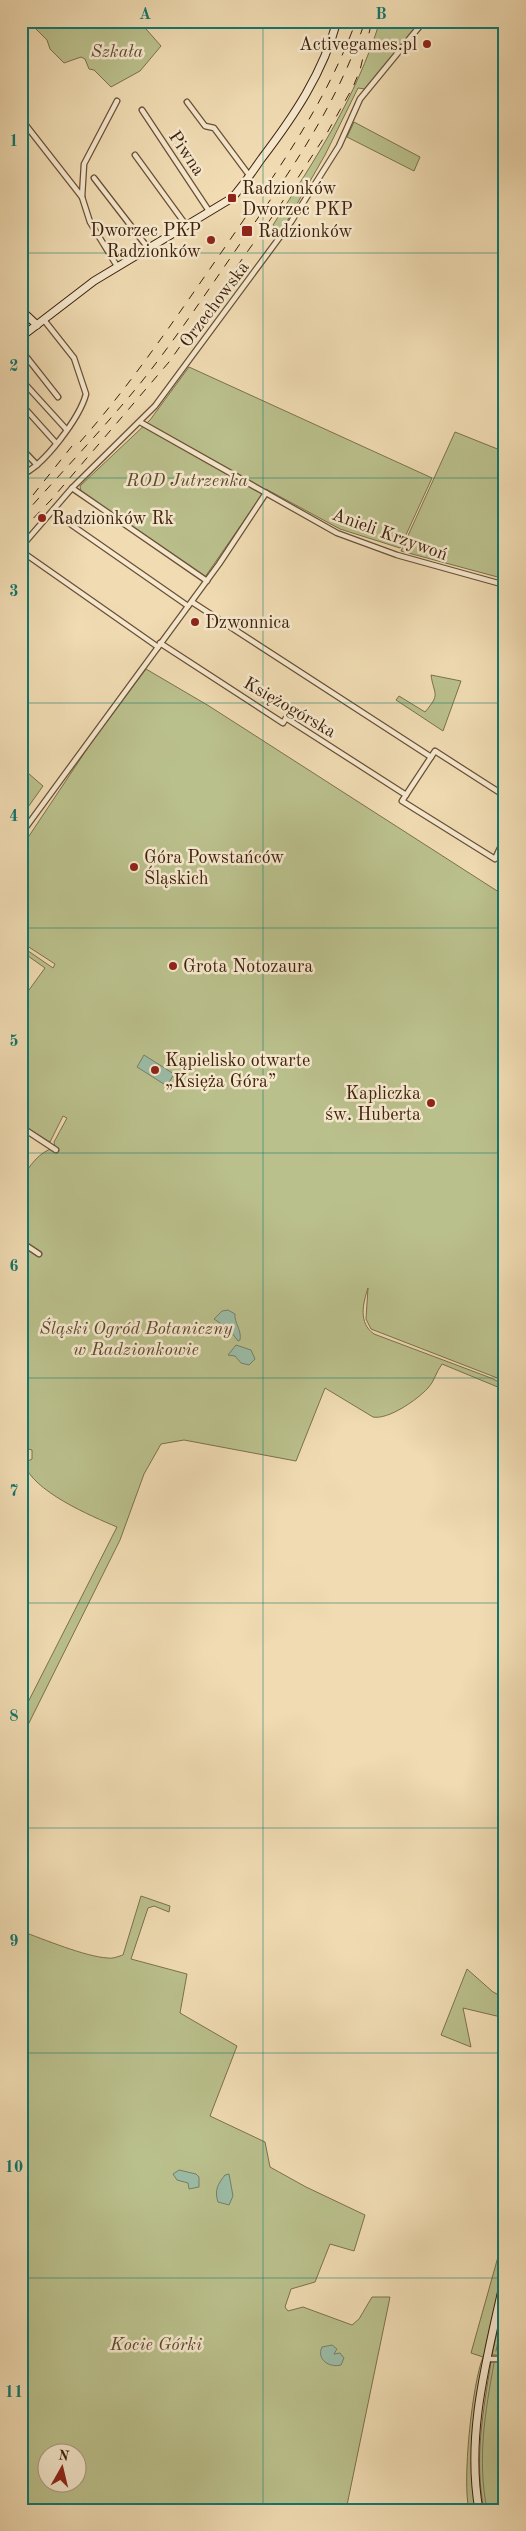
<svg xmlns="http://www.w3.org/2000/svg" width="526" height="2531" viewBox="0 0 526 2531" font-family="'Old Standard TT',serif">
	<style>
		.green { fill: #bac08c; stroke: #7c704c; fill-rule: evenodd }
		.water { fill: #9bbca7; stroke: #767e69 }
		.lines { fill: none; stroke-linecap: round; stroke-linejoin: round }
		.stream { stroke: #767e69; stroke-width: 1 }
		.street-casing { stroke: #6b4f36; stroke-width: 7 }
		.secondary-casing { stroke: #3f200d; stroke-width: 9 }
		.street { stroke: #f5e8cd; stroke-width: 4.5 }
		.secondary { stroke: #f5e8cd; stroke-width: 7 }
		.rail { stroke: #3f200d; stroke-width: 1; stroke-dasharray: 9 9; stroke-linecap: butt }
		.grid { fill: none; stroke: #0f766e; stroke-width: 1; stroke-opacity: 0.55 }
		.poi-dot { fill: #8f2418; stroke: #f5e8cd; stroke-width: 2 }
		.labels { text-anchor: middle; stroke-width: 5; stroke-linejoin: round; paint-order: stroke }
		.poi-label { font-size: 18px; fill: #3f200d; stroke: #f5e8cd; text-anchor: start }
		.park-label { font-size: 18px; font-style: italic; fill: #5e482d; stroke: #f5e8cd }
		.street-label { font-size: 18px; fill: #3f200d; stroke: #f5e8cd }
		.neatline { fill: none; stroke: #0f766e; stroke-width: 2 }
		.grid-label { font-size: 16px; text-anchor: middle; font-weight: bold; fill: #0f766e }
	</style>
	<rect width="100%" height="100%" fill="#f0dbb2"/>
	<filter id="stains"><feTurbulence type="fractalNoise" baseFrequency=".004" numOctaves="4"/><feColorMatrix values="0 0 0 0 .2 0 0 0 0 .09 0 0 0 0 .02 0 0 0 .5 -.17"/></filter>
	<radialGradient id="worn" r=".72"><stop offset=".6" stop-color="#630" stop-opacity="0"/><stop offset="1" stop-color="#630" stop-opacity=".3"/></radialGradient>
	<g class="green">
		<path d="M21 21H139L161 46 140 71 111 87 94 70 89 69 85 59 81 57 64 63 50 49 47 40 33 26 24 29 21 34Z"/>
		<path d="M380 21H421L365 89 358 88 325 155 282 230 273 225C317 156 355 100 380 21Z"/>
		<path d="M354 122 420 157 414 171 347 137Z"/>
		<path d="M189 367 432 478 400 548 340 529 266 489 205 577 81 492 80 486 150 420Z"/>
		<path d="M455 432 505 452V579L401 551Z"/>
		<path d="M146 669 209 706 505 896V953L498 1002 505 998V1381L371 1329 366 1319 368 1288C363 1303 358 1323 374 1334L491 1378 505 1385V1390L442 1364C436 1372 434 1382 428 1388 417 1400 388 1420 373 1417L325 1388 296 1461 184 1440 161 1444 144 1474 120 1540 21 1739V1716L117 1527C91 1516 32 1491 24 1463L32 1459V1450L21 1447V1180C30 1165 38 1153 55 1147L54 1142 67 1118 63 1116 50 1142 21 1124V1001L45 968 21 951V946L53 968 55 964 21 942V848L91 743Z"/>
		<path d="M431 675 461 681 443 731 396 700 399 696 425 712C441 693 434 696 431 675Z"/>
		<path d="M21 767 43 786 21 817Z"/>
		<path d="M141 1896 170 1906 169 1912 154 1906 148 1908 131 1959 187 1974 180 2013 237 2046 210 2116 265 2142 270 2167 306 2187 365 2215 354 2251 330 2244 315 2282 291 2289 285 2307 288 2311 303 2307 352 2325 359 2319 372 2297H390L346 2510H21V1931C43 1939 86 1957 108 1958 113 1959 119 1956 123 1955ZM48 2454H78V2484H48Z"/>
		<path d="M467 1969 493 1992 505 1998V2018L463 2008 471 2047 441 2035Z"/>
		<path d="M505 2232C505 2274 492 2314 484 2355 475 2407 469 2457 476 2510H469C462 2482 472 2384 483 2357L471 2353Z"/>
		<path d="M505 2295V2355H492Z"/>
		<path d="M505 2361V2510H484C474 2459 483 2412 491 2362Z"/>
	</g>
	<g class="water">
		<path d="M144 1055 174 1074 167 1086 137 1067Z"/>
		<path d="M228 1310 235 1314C234 1323 242 1330 240 1340L238 1341 229 1329 214 1319 222 1311Z"/>
		<path d="M236 1345 251 1350 255 1359 249 1365 241 1363 235 1356 228 1355Z"/>
		<path d="M179 2170 196 2174 199 2177V2187L189 2189 188 2183 177 2180 173 2174Z"/>
		<path d="M229 2174 233 2196 229 2205 218 2202C214 2190 218 2184 225 2175Z"/>
		<path d="M332 2345 337 2349 334 2354 340 2353 344 2358 341 2365C330 2368 316 2360 322 2347Z"/>
	</g>
	<g class="lines">
		<g class="stream">
			<path d="M496 2351 505 2308"/>
			<path d="M487 2510C477 2459 485 2413 494 2363"/>
		</g>
		<defs>
			<g id="street">
				<path d="M117 101 84 164 82 197 90 222 117 266"/>
				<path d="M187 102 205 126 214 128 249 175"/>
				<path d="M142 110 209 211"/>
				<path d="M21 119 82 197"/>
				<path d="M135 155 186 225"/>
				<path d="M94 178 148 248"/>
				<path d="M21 350 58 397"/>
				<path d="M26 385 66 429"/>
				<path d="M21 404 56 443"/>
				<path d="M140 422 337 533 397 555 505 585"/>
				<path d="M21 448 37 465"/>
				<path d="M21 475C44 466 80 417 86 394L74 358 44 320"/>
				<path d="M72 488 207 581"/>
				<path d="M53 512 188 606"/>
				<path d="M21 547 72 488 155 406 291 222 339 146 360 99 424 21"/>
				<path d="M21 551 158 647"/>
				<path d="M192 602 431 757"/>
				<path d="M160 643 283 723 286 718 406 795"/>
				<path d="M505 796 435 751 402 801 495 859 505 837"/>
				<path d="M21 834 219 564 266 493"/>
				<path d="M21 1127 56 1150"/>
				<path d="M21 1242 39 1254"/>
				<path d="M487 2359H505"/>
			</g>
			<g id="secondary">
				<path d="M21 310 37 325"/>
				<path d="M21 337 94 281 232 198C243 186 252 172 262 158 294 116 323 73 337 21"/>
				<path d="M479 2510C465 2431 489 2352 505 2276"/>
			</g>
		</defs>
		<use href="#street" class="street-casing"/>
		<use href="#secondary" class="secondary-casing"/>
		<use href="#street" class="street"/>
		<use href="#secondary" class="secondary"/>
		<g class="rail">
			<path d="M80 442C133 382 177 316 223 250 273 177 325 106 356 21"/>
			<path d="M33 495 72 446"/>
			<path d="M21 518C60 474 101 431 139 385 179 335 214 281 251 228 296 163 340 98 365 21"/>
			<path d="M21 531 51 500 169 362 277 210 327 133 353 87 360 70 372 21"/>
		</g>
	</g>
	<path class="grid" d="M263 21V2510M21 253H505M21 478H505M21 703H505M21 928H505M21 1153H505M21 1378H505M21 1603H505M21 1828H505M21 2053H505M21 2278H505"/>
	<g class="poi-dot">
		<circle cx="427" cy="44" r="5"/>
		<rect x="227" y="193" width="10" height="10" rx="2.5"/>
		<rect x="241" y="225" width="12" height="12" rx="2.5"/>
		<circle cx="211" cy="240" r="5"/>
		<circle cx="42" cy="518" r="5"/>
		<circle cx="195" cy="622" r="5"/>
		<circle cx="134" cy="867" r="5"/>
		<circle cx="173" cy="966" r="5"/>
		<circle cx="155" cy="1070" r="5"/>
		<circle cx="431" cy="1103" r="5"/>
	</g>
	<g class="labels">
		<g class="poi-label">
			<text x="417" y="50" text-anchor="end">Activegames.pl</text>
			<text x="242" y="194">Radzionków<tspan x="242" dy="21">Dworzec PKP</tspan></text>
			<text x="201" y="236" text-anchor="end">Dworzec PKP<tspan x="201" dy="21">Radzionków</tspan></text>
			<text x="258" y="237">Radzionków</text>
			<text x="52" y="524">Radzionków Rk</text>
			<text x="205" y="628">Dzwonnica</text>
			<text x="144" y="863">Góra Powstańców<tspan x="144" dy="21">Śląskich</tspan></text>
			<text x="183" y="972">Grota Notozaura</text>
			<text x="165" y="1066">Kąpielisko otwarte<tspan x="165" dy="21">„Księża Góra”</tspan></text>
			<text x="421" y="1099" text-anchor="end">Kapliczka<tspan x="421" dy="21">św. Huberta</tspan></text>
		</g>
		<g class="park-label">
			<text x="117" y="57">Szkała</text>
			<text x="187" y="486">ROD Jutrzenka</text>
			<text x="136" y="1334">Śląski Ogród Botaniczny<tspan x="136" dy="21">w Radzionkowie</tspan></text>
			<text x="156" y="2350">Kocie Górki</text>
		</g>
		<g class="street-label">
			<text transform="translate(187 153) rotate(56)" y="6">Piwna</text>
			<text transform="translate(214 304) rotate(-53)" y="6">Orzechowska</text>
			<text transform="translate(390 534) rotate(20)" y="6">Anieli Krzywoń</text>
			<text transform="translate(290 707) rotate(30)" y="6">Księżogórska</text>
		</g>
	</g>
	<rect width="526" height="2531" fill="none" stroke="#f0dbb2" stroke-width="55"/>
	<g transform="translate(62 2468) rotate(8)"><circle r="24" fill="#f5e8cd" stroke="#ac9880"/>
	<path d="M0-4L9 19L0 12L-9 19Z" fill="#8f2418"/>
	<text y="-8" font-size="14" font-weight="bold" text-anchor="middle" fill="#3f200d">N</text>
	</g>
	<rect x="28" y="28" width="470" height="2476" class="neatline"/>
	<g class="grid-label">
		<text x="145" y="19">A</text>
		<text x="381" y="19">B</text>
		<text x="14" y="146">1</text>
		<text x="14" y="371">2</text>
		<text x="14" y="596">3</text>
		<text x="14" y="821">4</text>
		<text x="14" y="1046">5</text>
		<text x="14" y="1271">6</text>
		<text x="14" y="1496">7</text>
		<text x="14" y="1721">8</text>
		<text x="14" y="1946">9</text>
		<text x="14" y="2172">10</text>
		<text x="14" y="2397">11</text>
	</g>
	<rect width="100%" height="100%" filter="url(#stains)"/>
	<rect width="100%" height="100%" fill="url(#worn)"/>
</svg>
